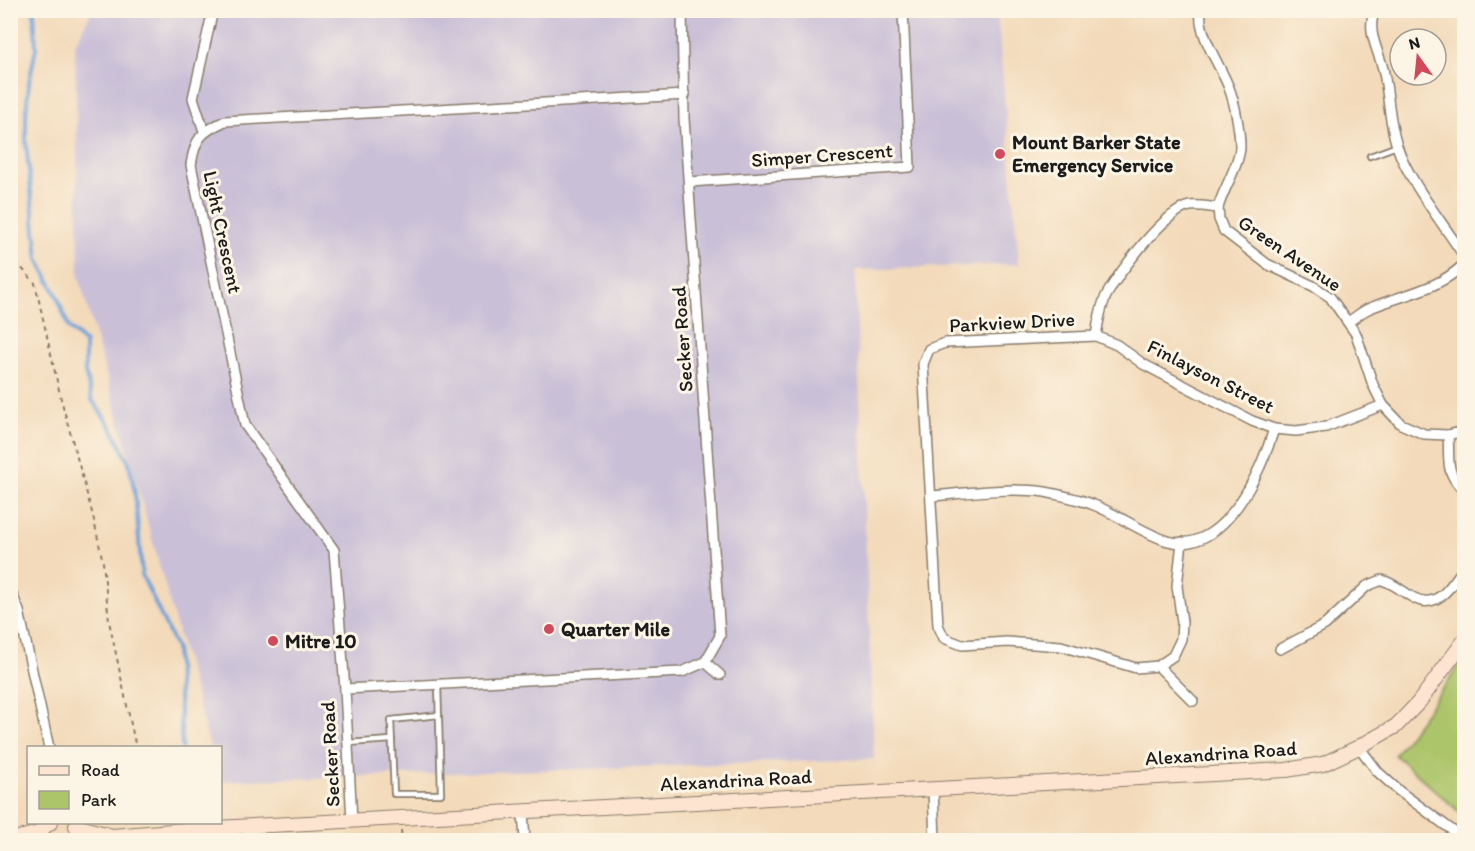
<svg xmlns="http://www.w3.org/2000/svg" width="1475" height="851" viewBox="0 0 1475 851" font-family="Itim,sans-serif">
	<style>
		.industrial { fill: #c9bfd7 }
		.green { fill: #adc56a; stroke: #647043; stroke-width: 1.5 }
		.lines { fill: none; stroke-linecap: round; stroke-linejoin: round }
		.stream { stroke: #6ca1d9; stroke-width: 4 }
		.lane-casing { stroke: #887b6b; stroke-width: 8 }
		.street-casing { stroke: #887b6b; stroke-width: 12 }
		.secondary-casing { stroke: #887b6b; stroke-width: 16 }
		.path { stroke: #887b6b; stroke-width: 2; stroke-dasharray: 4.5 4.5; stroke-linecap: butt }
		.lane { stroke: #fff; stroke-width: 4.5 }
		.street { stroke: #fff; stroke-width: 9 }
		.secondary { stroke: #fde4d1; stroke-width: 14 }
		.poi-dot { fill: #d1495b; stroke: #fcf5e5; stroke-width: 2 }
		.labels { text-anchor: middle; stroke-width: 6; stroke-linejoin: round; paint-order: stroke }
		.poi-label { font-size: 20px; font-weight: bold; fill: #1c1c1c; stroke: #fcf5e5; text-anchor: start }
		.street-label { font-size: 20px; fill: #1c1c1c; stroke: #fcf5e5 }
	</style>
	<rect width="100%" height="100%" fill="#fcf5e5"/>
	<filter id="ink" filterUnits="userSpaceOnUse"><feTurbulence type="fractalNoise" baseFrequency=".0167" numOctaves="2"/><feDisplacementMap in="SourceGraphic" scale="12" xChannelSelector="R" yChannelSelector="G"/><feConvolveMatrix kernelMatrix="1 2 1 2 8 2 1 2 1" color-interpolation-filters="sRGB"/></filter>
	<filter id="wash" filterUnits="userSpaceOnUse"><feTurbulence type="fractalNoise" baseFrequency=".008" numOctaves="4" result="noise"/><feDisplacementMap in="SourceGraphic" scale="24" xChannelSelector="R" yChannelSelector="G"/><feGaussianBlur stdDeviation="1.35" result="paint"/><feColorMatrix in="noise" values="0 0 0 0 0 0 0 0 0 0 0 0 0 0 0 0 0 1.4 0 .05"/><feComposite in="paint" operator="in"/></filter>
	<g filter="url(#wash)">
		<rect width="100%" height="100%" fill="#f3daba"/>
		<path class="industrial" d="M92 10 997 11 1019 264 855 270 874 759 221 781 220 748 210 747 79 277 75 44Z"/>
		<path class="green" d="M1464 659V816L1395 755Z"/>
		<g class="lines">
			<path class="stream" d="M34 10 36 48 29 83 26 114V143L38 259 57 296 69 328 85 343V372L92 400 112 428 129 463 135 493 142 575 176 648 182 748"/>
		</g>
	</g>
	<g filter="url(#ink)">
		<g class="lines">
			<defs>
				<g id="lane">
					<path d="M1370 156 1397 146"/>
					<path d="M438 684 441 794H394L391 720 439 715"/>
					<path d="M348 743 392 740"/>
				</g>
				<g id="street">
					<path d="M1375 10C1365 32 1380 52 1384 73 1389 97 1389 122 1397 146 1409 182 1443 223 1464 256"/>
					<path d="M204 131 193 98 213 10"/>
					<path d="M689 182 910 167 903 10"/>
					<path d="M1218 208 1219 219 1224 231 1267 264 1313 286 1330 297 1356 334 1373 385 1383 405 1401 424 1424 434 1448 435 1464 431"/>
					<path d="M1348 322C1355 318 1361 312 1368 309 1400 295 1439 290 1464 264"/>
					<path d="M1096 336 1117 345 1143 364 1252 421 1274 429 1296 431 1326 427 1383 405"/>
					<path d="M1448 435C1450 461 1444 471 1464 491"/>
					<path d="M931 496C968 493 1008 487 1045 492 1060 495 1080 499 1094 505 1119 515 1142 533 1168 541 1224 556 1262 470 1274 429"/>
					<path d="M1182 542 1177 586 1182 622 1181 639 1173 656 1158 666 1136 668 1061 646 1007 642 962 645 944 638 938 625 923 364 929 349 945 343 1096 336C1098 322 1100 309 1106 296 1118 274 1165 210 1190 206 1198 205 1209 207 1218 208 1223 189 1239 166 1240 147 1240 131 1235 103 1229 88 1221 66 1197 34 1201 10"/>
					<path d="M10 589 19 611 49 748"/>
					<path d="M1280 649 1325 625 1367 586 1382 580C1395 584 1403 592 1414 598 1438 611 1452 584 1464 568"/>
					<path d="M705 662 720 675"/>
					<path d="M1158 666 1193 701"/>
					<path d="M345 689 334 550 245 425 191 165C195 138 201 132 225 121L685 95"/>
					<path d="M1359 747 1378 772 1399 791 1464 839"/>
					<path d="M933 789 935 840"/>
					<path d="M523 811 525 840"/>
					<path d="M352 821 345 689 682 672 705 662 720 636 684 119 682 10"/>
				</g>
				<g id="secondary">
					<path d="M76 826 112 836 197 829 1286 770 1323 764 1359 747 1396 726 1419 702 1464 641"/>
					<path d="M10 840 39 833"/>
					<path d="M37 840 43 828 51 822"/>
				</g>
			</defs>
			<use href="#lane" class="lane-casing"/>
			<use href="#street" class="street-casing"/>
			<use href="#secondary" class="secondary-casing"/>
			<g class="path">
				<path d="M10 255 35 283 61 399 93 516 103 562 109 621 136 748"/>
				<path d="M401 830 402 840"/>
			</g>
			<use href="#lane" class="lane"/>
			<use href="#street" class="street"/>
			<use href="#secondary" class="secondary"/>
		</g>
	</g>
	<g class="poi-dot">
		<circle cx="1000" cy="154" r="6"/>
		<circle cx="549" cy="629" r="6"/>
		<circle cx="273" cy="641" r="6"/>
	</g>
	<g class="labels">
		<g class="poi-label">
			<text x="1012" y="149">Mount Barker State<tspan x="1012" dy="23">Emergency Service</tspan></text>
			<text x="561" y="636">Quarter Mile</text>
			<text x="285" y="648">Mitre 10</text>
		</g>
		<g class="street-label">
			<text transform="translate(822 155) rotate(-4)" y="7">Simper Crescent</text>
			<text transform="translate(223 232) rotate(78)" y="7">Light Crescent</text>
			<text transform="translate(1290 253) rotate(34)" y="7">Green Avenue</text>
			<text transform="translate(1012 322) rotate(-3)" y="7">Parkview Drive</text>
			<text transform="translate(682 339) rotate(-94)" y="7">Secker Road</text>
			<text transform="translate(1211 376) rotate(27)" y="7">Finlayson Street</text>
			<text transform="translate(1221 753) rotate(-4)" y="7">Alexandrina Road</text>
			<text transform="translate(330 754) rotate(-93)" y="7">Secker Road</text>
			<text transform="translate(736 780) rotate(-3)" y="7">Alexandrina Road</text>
		</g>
	</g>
	<rect width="1475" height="851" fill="none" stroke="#fcf5e5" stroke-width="36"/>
	<rect x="27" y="746" width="195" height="78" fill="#fcf5e5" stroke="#a29e95" stroke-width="1.5"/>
	<rect x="39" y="766" width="30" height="9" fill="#fde4d1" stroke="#a29e95" stroke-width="1.5"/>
	<text x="81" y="776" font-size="18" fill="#1c1c1c">Road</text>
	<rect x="39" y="791" width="30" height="18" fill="#adc56a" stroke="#a29e95" stroke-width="1.5"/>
	<text x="81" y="806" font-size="18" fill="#1c1c1c">Park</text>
	<g transform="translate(1418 57) rotate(345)"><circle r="28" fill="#fcf5e5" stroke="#a29e95" stroke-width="1.5"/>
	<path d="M0-4.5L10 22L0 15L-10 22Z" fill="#d1495b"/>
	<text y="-9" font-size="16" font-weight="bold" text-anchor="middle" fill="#1c1c1c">N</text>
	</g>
</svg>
